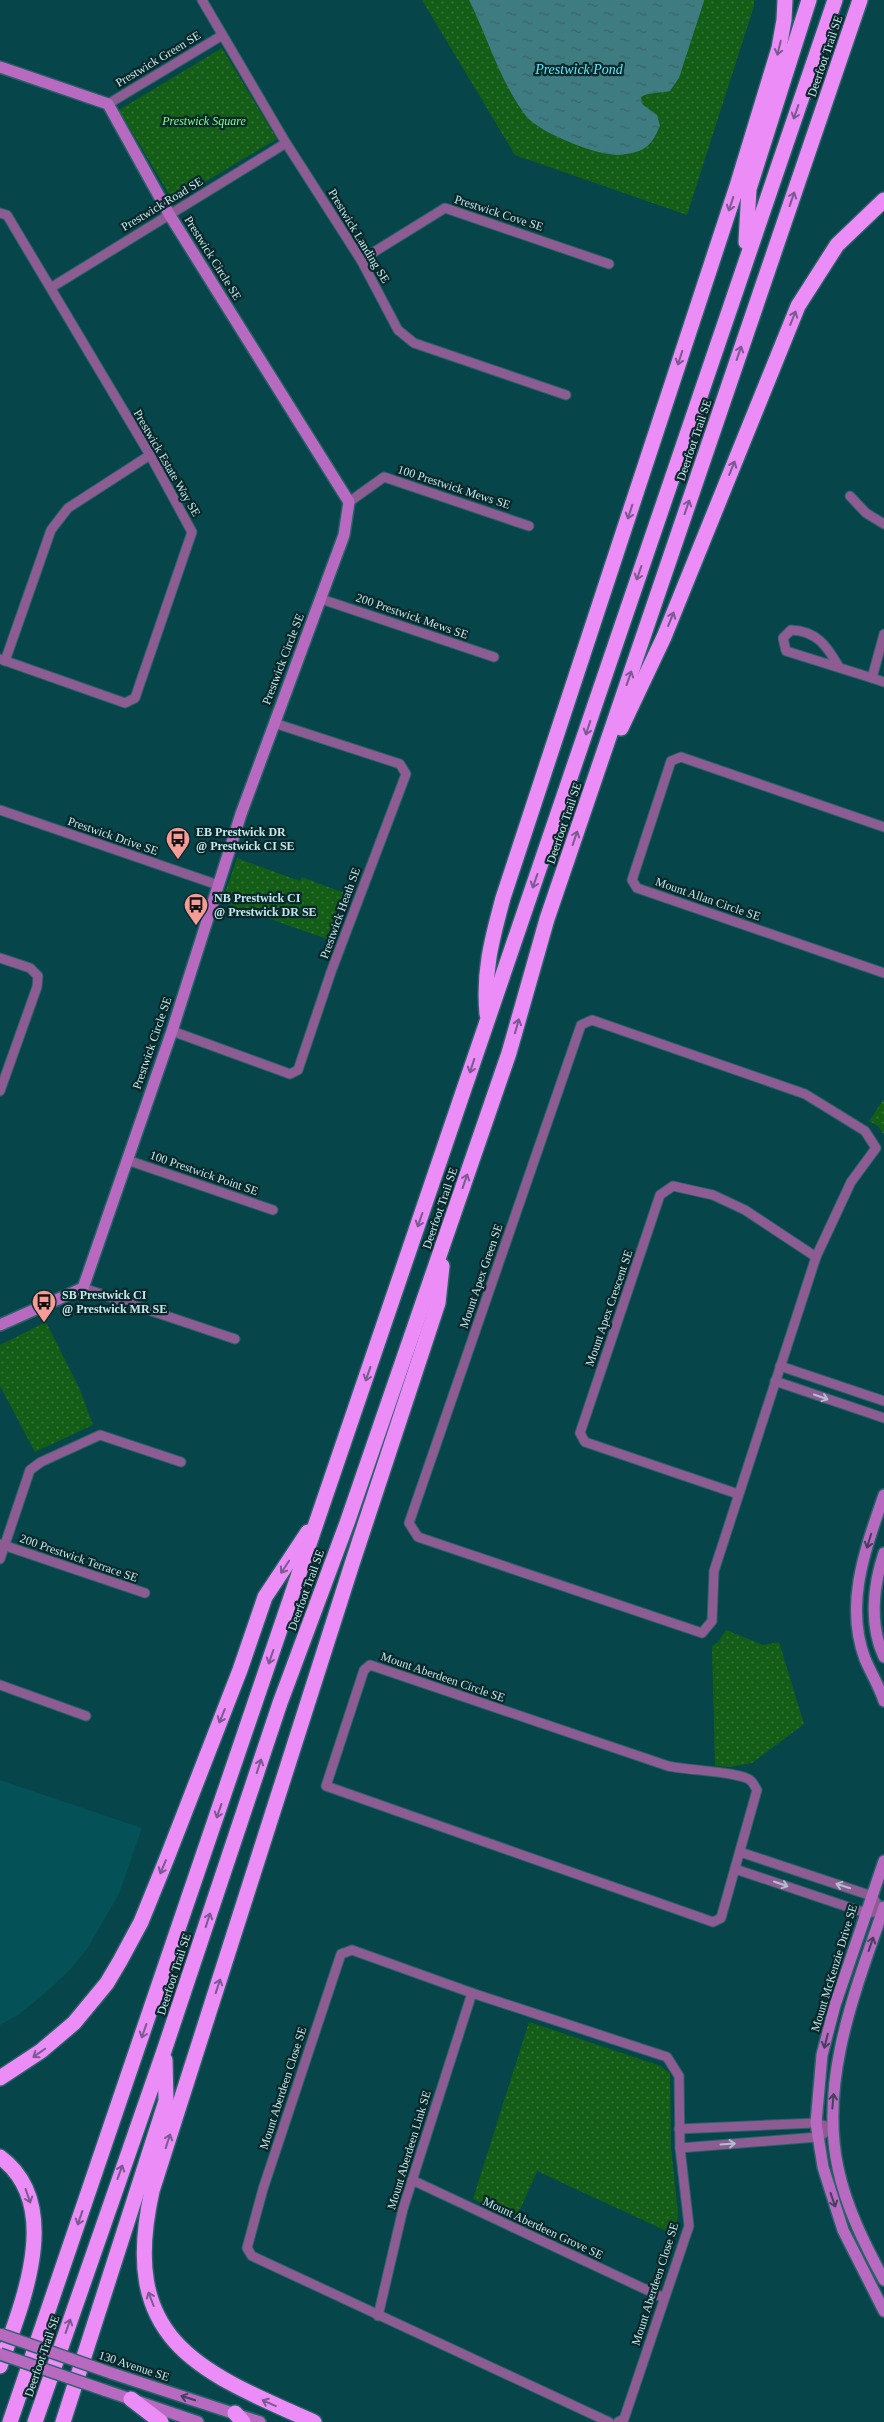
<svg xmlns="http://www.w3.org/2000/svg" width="884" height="2422" viewBox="0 0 884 2422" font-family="Georgia,serif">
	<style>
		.built { fill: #045157 }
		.park { fill: url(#park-dots) }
		.water { fill: url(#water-ripples) }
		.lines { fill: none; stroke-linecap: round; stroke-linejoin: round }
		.street-casing { stroke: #286267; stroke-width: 11 }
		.secondary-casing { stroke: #286267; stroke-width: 14 }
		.highway-casing { stroke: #286267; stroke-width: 18 }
		.street { stroke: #8d5c92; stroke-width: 9 }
		.secondary { stroke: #b86ac1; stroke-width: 11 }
		.highway { stroke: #ec8cf7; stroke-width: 15 }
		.secondary-bridge-casing { stroke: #286267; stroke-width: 14; stroke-linecap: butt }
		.secondary-bridge { stroke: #b86ac1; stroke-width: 11 }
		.oneway { stroke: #7a5a91 }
		.oneway2 { stroke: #b4bdd0 }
		.oneway3 { stroke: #463f60 }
		.labels { text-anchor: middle; stroke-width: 4.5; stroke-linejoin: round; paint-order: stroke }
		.street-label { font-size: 12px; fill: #c4e7ea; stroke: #09282b }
		.park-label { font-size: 12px; font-style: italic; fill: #88fd86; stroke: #09282b }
		.poi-label { font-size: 12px; font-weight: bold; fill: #c4e7ea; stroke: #09282b; text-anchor: start }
		.water-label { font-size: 14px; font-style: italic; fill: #64e6f2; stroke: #09282b }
	</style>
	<defs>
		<pattern id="park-dots" width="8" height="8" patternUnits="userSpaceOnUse" patternTransform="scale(1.25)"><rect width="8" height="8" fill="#145d17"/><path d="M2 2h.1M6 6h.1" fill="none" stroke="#357439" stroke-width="1.8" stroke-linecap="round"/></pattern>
		<pattern id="water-ripples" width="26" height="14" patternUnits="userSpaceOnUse" patternTransform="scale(1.25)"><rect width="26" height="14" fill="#3e7c82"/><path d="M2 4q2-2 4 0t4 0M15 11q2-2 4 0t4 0" fill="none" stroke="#3d6367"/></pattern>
	</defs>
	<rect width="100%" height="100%" fill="#06454a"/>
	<path class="built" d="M0 1780 142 1828 119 1894 87 1949 69 1971 44 1994 18 2015 0 2025Z"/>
	<g class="park">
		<path d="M422 0H754V6L687 215 515 155Z"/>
		<path d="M222 48 277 139 173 201 119 110Z"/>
		<path d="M237 858 300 881 302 877 347 894 330 940 222 902Z"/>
		<path d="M884 1099V1135L878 1126 869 1121Z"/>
		<path d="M46 1322 80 1390 93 1425 35 1452 0 1386V1345Z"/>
		<path d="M726 1630 763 1645 779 1642 804 1724 752 1763 730 1767 715 1766 712 1646 718 1642Z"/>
		<path d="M529 2022 661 2066 670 2074 671 2148 678 2213 675 2235 537 2171 516 2219 473 2199Z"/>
	</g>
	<path class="water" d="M469 0H704V1L679 78 670 91C661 93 648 92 641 97L642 104 657 115 660 126C655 137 651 146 639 151 633 153 622 155 616 155 594 154 540 133 526 116 500 82 488 38 469 0Z"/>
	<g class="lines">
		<defs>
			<g id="street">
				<path d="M202 0 286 143 361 260 398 330 414 343 566 395"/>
				<path d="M108 104 221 36"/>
				<path d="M0 213 7 215 150 455 192 532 135 698 125 703 0 659"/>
				<path d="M361 260 445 208 609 264"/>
				<path d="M52 287 286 143"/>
				<path d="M850 496 866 513 884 524"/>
				<path d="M349 502 384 477 529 526"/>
				<path d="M321 599 494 657"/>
				<path d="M884 634 872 678 884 682"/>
				<path d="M5 661 51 530 68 508 150 455"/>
				<path d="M839 667C827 646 817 631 791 630L783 638 786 651 872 678"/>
				<path d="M0 810 218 885"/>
				<path d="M884 827 681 757 671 761 632 880 637 888 884 973"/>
				<path d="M0 958 30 968 38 976 37 987 0 1091"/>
				<path d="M592 1020 805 1094 865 1131 876 1148 851 1182 816 1257 714 1571 712 1621 702 1633 418 1537 409 1523 581 1025Z"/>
				<path d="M172 1031 290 1074 298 1070 331 972 406 774 400 764 274 723"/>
				<path d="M127 1160 273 1210"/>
				<path d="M83 1288 235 1339"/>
				<path d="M780 1366 884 1401"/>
				<path d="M775 1381 884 1418"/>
				<path d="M738 1494 585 1442 580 1433 660 1195 673 1186 713 1195 745 1210 816 1257"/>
				<path d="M0 1544 145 1593"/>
				<path d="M0 1559 30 1470 41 1462 100 1435 181 1462"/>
				<path d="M370 1665 668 1766C685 1770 741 1772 750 1780 753 1782 755 1787 757 1790L721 1918 713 1922 326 1786 364 1670Z"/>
				<path d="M0 1685 86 1716"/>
				<path d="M735 1869 866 1913 882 1911 872 1896 740 1852"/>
				<path d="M679 2129 816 2123 833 2128"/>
				<path d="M680 2148 818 2137 833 2128"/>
				<path d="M412 2180 664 2298"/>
				<path d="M378 2316 403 2209 472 1993"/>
				<path d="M609 2422 252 2256 247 2248 263 2189 341 1954 352 1950 472 1993 667 2057 679 2076 680 2148 689 2226 624 2419 618 2422"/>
			</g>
			<g id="secondary">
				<path d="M0 67 108 104 169 214 349 502 344 535 241 814 172 1031 83 1288 0 1325"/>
				<path d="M884 1495C866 1548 844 1603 865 1659 871 1673 879 1686 884 1701"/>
				<path d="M884 1553C873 1586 869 1625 884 1657"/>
				<path d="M884 1861 835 2005 822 2055 816 2123 823 2167 843 2230 884 2311"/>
				<path d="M884 1907C856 1989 819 2079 838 2168 846 2207 865 2245 884 2280"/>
				<path d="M111 2373 260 2422"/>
				<path d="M104 2390 198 2422"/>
			</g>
			<g id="highway">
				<path d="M746 242 749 189 809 0"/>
				<path d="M621 728 664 637 798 306 837 245 884 200"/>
				<path d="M487 1014C483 971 492 939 503 898L737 186 779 48 784 20 785 0"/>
				<path d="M0 2078 41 2051 74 2023 107 1983 120 1961 141 1922 167 1858 240 1670 265 1597 308 1532"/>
				<path d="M0 2157C65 2205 21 2306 0 2366"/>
				<path d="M131 2399 161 2422"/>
				<path d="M235 2413 243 2422"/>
				<path d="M10 2422 835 0"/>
				<path d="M35 2422 164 2051 280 1703 347 1523 509 1053 547 919 860 0"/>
				<path d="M63 2422 166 2101 165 2060"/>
				<path d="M314 2422C195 2370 119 2339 152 2191L352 1564 438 1303 442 1266"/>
			</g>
		</defs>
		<use href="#street" class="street-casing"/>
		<use href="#secondary" class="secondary-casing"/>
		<use href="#highway" class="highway-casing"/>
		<use href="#street" class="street"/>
		<use href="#secondary" class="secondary"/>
		<use href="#highway" class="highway"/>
		<defs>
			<g id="secondary-bridge">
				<path d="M0 2334 111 2373"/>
				<path d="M0 2354 104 2390"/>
			</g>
		</defs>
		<use href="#secondary-bridge" class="secondary-bridge-casing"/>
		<use href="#secondary-bridge" class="secondary-bridge"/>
	</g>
	<defs><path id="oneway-shaft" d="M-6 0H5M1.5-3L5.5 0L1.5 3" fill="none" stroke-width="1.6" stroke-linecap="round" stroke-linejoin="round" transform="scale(1.25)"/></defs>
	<g class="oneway">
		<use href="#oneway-shaft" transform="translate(779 48) rotate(104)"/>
		<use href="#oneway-shaft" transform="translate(796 112) rotate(109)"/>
		<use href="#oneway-shaft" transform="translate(792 199) rotate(-71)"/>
		<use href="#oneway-shaft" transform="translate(731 204) rotate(108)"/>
		<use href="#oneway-shaft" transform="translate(793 318) rotate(-68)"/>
		<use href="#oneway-shaft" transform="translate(739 353) rotate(-71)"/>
		<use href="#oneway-shaft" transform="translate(680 358) rotate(108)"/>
		<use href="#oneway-shaft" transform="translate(732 468) rotate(-68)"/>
		<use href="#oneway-shaft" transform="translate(687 507) rotate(-71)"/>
		<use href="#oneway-shaft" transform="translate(630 512) rotate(108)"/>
		<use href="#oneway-shaft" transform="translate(639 573) rotate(109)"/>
		<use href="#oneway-shaft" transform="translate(671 619) rotate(-68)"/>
		<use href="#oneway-shaft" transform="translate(629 678) rotate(-71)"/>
		<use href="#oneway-shaft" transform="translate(588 728) rotate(108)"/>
		<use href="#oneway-shaft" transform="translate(575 838) rotate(-71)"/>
		<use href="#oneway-shaft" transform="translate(535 881) rotate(109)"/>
		<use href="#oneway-shaft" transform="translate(517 1026) rotate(-74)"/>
		<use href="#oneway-shaft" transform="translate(472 1066) rotate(108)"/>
		<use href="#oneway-shaft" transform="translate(465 1181) rotate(-71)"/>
		<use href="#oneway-shaft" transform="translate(420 1220) rotate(109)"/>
		<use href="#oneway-shaft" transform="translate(368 1374) rotate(109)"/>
		<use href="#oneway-shaft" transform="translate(285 1567) rotate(123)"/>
		<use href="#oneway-shaft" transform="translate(271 1657) rotate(109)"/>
		<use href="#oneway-shaft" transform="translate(222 1716) rotate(112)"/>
		<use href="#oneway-shaft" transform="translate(259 1766) rotate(-72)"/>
		<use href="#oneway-shaft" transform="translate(219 1811) rotate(109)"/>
		<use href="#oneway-shaft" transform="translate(163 1867) rotate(113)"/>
		<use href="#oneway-shaft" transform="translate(208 1920) rotate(-72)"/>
		<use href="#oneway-shaft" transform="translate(218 1986) rotate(-72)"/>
		<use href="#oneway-shaft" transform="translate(144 2031) rotate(109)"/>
		<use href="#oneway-shaft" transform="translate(39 2053) rotate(145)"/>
		<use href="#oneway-shaft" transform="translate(168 2141) rotate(-72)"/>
		<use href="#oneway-shaft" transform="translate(120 2172) rotate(-70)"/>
		<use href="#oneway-shaft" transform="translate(28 2196) rotate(71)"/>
		<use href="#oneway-shaft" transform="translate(80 2218) rotate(109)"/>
		<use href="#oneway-shaft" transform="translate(151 2299) rotate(-111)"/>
		<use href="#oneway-shaft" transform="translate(68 2326) rotate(-71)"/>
		<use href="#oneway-shaft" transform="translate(269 2403) rotate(-156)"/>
	</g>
	<g class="oneway2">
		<use href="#oneway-shaft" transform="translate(821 1397) rotate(19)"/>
		<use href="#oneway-shaft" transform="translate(781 1884) rotate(19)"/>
		<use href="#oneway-shaft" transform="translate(843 1886) rotate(-162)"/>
		<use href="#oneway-shaft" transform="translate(728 2144) rotate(-4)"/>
	</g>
	<g class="oneway3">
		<use href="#oneway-shaft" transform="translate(869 1541) rotate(107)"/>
		<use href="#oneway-shaft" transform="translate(871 1944) rotate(-71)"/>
		<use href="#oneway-shaft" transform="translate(826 2041) rotate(104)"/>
		<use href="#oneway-shaft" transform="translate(833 2101) rotate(-85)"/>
		<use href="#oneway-shaft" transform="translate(833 2200) rotate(71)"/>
		<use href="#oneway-shaft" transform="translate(188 2398) rotate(-162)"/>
	</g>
	<defs>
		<symbol id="bus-pin" viewBox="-11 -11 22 30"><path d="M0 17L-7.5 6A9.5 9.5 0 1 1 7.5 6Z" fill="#f59c96" stroke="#09282b"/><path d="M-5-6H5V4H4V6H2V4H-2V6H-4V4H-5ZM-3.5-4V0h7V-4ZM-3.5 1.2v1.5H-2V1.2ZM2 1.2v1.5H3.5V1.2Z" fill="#111"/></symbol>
	</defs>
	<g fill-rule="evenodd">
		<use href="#bus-pin" x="164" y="825" width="28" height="38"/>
		<use href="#bus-pin" x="182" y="891" width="28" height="38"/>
		<use href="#bus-pin" x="30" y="1288" width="28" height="38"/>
	</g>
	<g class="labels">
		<g class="street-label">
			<text transform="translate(825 56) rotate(-71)" y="4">Deerfoot Trail SE</text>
			<text transform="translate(158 59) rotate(-31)" y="4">Prestwick Green SE</text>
			<text transform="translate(162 204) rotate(-31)" y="4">Prestwick Road SE</text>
			<text transform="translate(499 213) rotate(18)" y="4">Prestwick Cove SE</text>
			<text transform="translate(359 236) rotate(59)" y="4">Prestwick Landing SE</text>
			<text transform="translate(213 258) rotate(58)" y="4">Prestwick Circle SE</text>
			<text transform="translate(694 440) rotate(-71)" y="4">Deerfoot Trail SE</text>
			<text transform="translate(167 463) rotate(60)" y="4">Prestwick Estate Way SE</text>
			<text transform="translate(454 487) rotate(18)" y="4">100 Prestwick Mews SE</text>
			<text transform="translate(412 616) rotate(19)" y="4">200 Prestwick Mews SE</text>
			<text transform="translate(283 659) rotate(-69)" y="4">Prestwick Circle SE</text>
			<text transform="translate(564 823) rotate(-71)" y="4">Deerfoot Trail SE</text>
			<text transform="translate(113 836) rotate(19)" y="4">Prestwick Drive SE</text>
			<text transform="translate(708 899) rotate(19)" y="4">Mount Allan Circle SE</text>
			<text transform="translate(340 913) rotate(-70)" y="4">Prestwick Heath SE</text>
			<text transform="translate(152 1043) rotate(-71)" y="4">Prestwick Circle SE</text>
			<text transform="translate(204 1173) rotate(19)" y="4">100 Prestwick Point SE</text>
			<text transform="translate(440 1208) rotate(-71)" y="4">Deerfoot Trail SE</text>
			<text transform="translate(481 1276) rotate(-71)" y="4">Mount Apex Green SE</text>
			<text transform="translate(609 1308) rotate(-71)" y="4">Mount Apex Crescent SE</text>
			<text transform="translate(79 1558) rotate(19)" y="4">200 Prestwick Terrace SE</text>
			<text transform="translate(306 1590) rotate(-70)" y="4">Deerfoot Trail SE</text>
			<text transform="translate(443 1677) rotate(19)" y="4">Mount Aberdeen Circle SE</text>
			<text transform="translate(834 1968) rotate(-73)" y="4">Mount McKenzie Drive SE</text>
			<text transform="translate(174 1974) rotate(-72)" y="4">Deerfoot Trail SE</text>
			<text transform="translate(283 2088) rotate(-72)" y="4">Mount Aberdeen Close SE</text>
			<text transform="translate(409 2150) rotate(-73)" y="4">Mount Aberdeen Link SE</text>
			<text transform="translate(543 2228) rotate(25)" y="4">Mount Aberdeen Grove SE</text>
			<text transform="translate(655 2284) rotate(-72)" y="4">Mount Aberdeen Close SE</text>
			<text transform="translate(42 2356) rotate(-71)" y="4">Deerfoot Trail SE</text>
			<text transform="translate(134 2366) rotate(18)" y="4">130 Avenue SE</text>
		</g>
		<g class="park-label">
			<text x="204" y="125">Prestwick Square</text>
		</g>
		<g class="poi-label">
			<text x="196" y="836">EB Prestwick DR<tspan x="196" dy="14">@ Prestwick CI SE</tspan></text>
			<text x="214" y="902">NB Prestwick CI<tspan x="214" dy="14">@ Prestwick DR SE</tspan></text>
			<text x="62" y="1299">SB Prestwick CI<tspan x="62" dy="14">@ Prestwick MR SE</tspan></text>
		</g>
		<g class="water-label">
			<text x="579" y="74">Prestwick Pond</text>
		</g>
	</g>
</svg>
